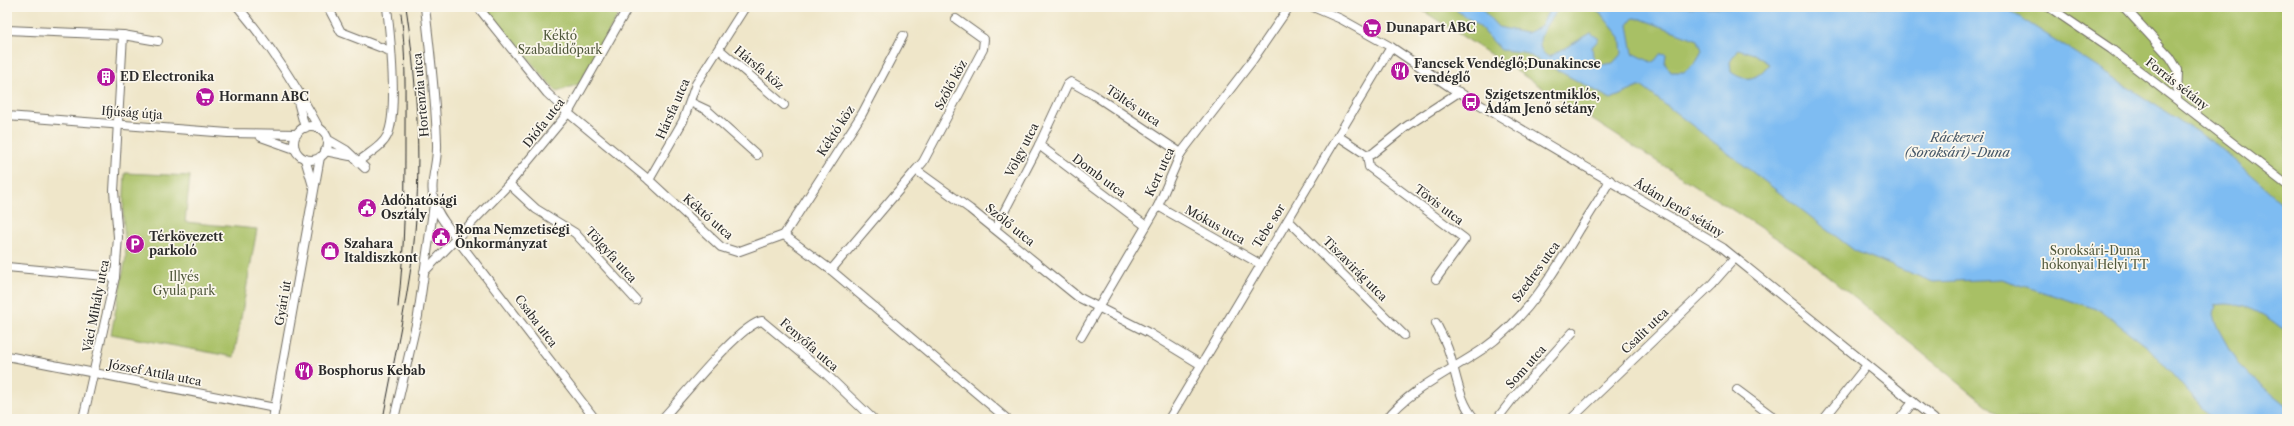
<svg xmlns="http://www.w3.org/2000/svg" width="2294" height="426" viewBox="0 0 2294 426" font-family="'Libre Caslon Text',serif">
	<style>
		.green { fill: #a8c065; stroke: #6a7648 }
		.water { fill: #7ebcf2; stroke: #54748e; fill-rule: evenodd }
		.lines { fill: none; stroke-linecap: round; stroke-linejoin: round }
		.minor-casing { stroke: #706c62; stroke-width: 10 }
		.minor { stroke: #fff; stroke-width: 8 }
		.tram { stroke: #2b2b2b; stroke-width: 1 }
		.labels { text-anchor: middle; stroke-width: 3.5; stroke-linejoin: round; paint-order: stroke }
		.poi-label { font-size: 12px; font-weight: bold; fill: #2b2b2b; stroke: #fbf7ec; text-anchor: start }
		.park-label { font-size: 12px; fill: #50583c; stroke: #fbf7ec }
		.street-label { font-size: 12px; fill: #2b2b2b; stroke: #fbf7ec }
		.water-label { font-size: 13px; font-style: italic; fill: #445667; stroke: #fbf7ec }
	</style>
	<rect width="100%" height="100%" fill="#fbf7ec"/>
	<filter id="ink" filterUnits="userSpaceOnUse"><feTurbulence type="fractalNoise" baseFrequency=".025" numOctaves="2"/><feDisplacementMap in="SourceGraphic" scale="8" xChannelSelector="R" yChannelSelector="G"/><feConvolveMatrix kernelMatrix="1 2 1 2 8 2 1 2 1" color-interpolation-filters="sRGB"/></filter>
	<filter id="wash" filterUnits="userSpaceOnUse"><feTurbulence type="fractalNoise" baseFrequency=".012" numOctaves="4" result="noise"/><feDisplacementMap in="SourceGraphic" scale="16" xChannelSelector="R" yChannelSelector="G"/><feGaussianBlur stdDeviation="0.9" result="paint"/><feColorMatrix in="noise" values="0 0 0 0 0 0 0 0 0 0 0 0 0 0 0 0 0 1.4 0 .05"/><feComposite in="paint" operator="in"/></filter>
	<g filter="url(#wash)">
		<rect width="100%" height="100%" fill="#efe6c9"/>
		<g class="green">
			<path d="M483 7H623L579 84 557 92Z"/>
			<path d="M1417 7H2287V419H2003L1801 254Z"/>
			<path d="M125 173 190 176 185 222 257 229 234 357 111 334 126 257 123 215Z"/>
		</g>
		<path class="water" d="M1459 7H1480L1498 27 1526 33 1540 27 1551 7H1560C1550 20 1527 45 1549 57L1591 33 1599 39 1592 47 1593 57 1600 65 1613 63 1622 53 1620 37 1601 14 1589 7H2004L2217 145 2287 207V333C2267 315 2243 300 2215 305L2213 314 2216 325 2237 363 2252 378 2287 406V419H2212L2149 348 2100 310 2001 279 1933 282 1855 251 1641 86 1611 99 1523 52 1501 50 1480 27 1456 10ZM1633 18 1641 19 1698 40 1702 50 1697 61 1684 72H1671L1665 64 1666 54 1661 53 1653 63 1633 53 1628 25ZM1738 49 1754 54 1769 64C1758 79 1746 83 1731 72L1730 62Z"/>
	</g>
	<g filter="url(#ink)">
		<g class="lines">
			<defs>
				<g id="minor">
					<path d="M238 7C270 45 296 85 319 128"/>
					<path d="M328 7 341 32 390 51"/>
					<path d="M425 7C430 53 436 98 437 144 438 164 429 182 434 201 437 215 448 226 456 238L595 419"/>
					<path d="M478 7 547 93 568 113 649 180 721 247 737 252 784 235 831 270 1007 419"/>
					<path d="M1313 7 1341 19 1391 47 1450 87 1723 248 1934 419"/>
					<path d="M2049 7 2111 49 2287 185"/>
					<path d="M2124 7 2170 57 2178 70 2177 99"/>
					<path d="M7 30 123 35 158 41"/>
					<path d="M719 49 784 105"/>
					<path d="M296 94 305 128"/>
					<path d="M690 102 707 110 757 155"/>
					<path d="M7 116 228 133 297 134"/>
					<circle cx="311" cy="143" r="17"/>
					<path d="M1338 136 1367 155 1372 154 1407 126 1459 92"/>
					<path d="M261 137 295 149"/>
					<path d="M327 139 346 150 365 168"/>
					<path d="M1039 145 1146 226"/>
					<path d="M325 151 350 156"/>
					<path d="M1367 155 1369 167 1465 239 1436 279"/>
					<path d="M305 159 313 186"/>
					<path d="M358 162C367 154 382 147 387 136 399 113 390 34 387 7"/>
					<path d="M916 170 923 162 983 49 984 39 956 19"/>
					<path d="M649 180 683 121 696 84 745 7"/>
					<path d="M509 184 536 209 575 233 636 300"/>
					<path d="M1158 206 1260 264"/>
					<path d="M1288 220 1404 335"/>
					<path d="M995 229 1039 145 1067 85 1071 82 1094 95 1181 153"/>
					<path d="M784 235 862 114 903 36"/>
					<path d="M7 267 115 277"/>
					<path d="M831 270 916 170 970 209 1078 297 1149 333 1200 364"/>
					<path d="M424 272 509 184 568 113 628 7"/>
					<path d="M1436 323C1440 332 1446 342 1449 352 1456 373 1459 402 1475 419"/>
					<path d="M1081 337 1158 206 1181 153 1252 61 1289 7"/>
					<path d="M7 356 275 408"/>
					<path d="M1737 390 1776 419"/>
					<path d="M83 419 115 277 118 237 114 191 123 35"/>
					<path d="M273 419 320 157"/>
					<path d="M394 419 418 316 434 204"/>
					<path d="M662 419C680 400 740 324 762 321L827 375 873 419"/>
					<path d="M1169 419 1391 47"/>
					<path d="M1387 419C1408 390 1454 369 1483 349 1526 319 1554 273 1580 229 1590 213 1601 197 1610 180"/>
					<path d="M1497 419 1514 397 1573 332"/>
					<path d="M1571 419 1712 284 1735 258"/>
					<path d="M1824 419 1867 365"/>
					<path d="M1900 419 1913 402"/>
				</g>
			</defs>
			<use href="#minor" class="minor-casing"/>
			<use href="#minor" class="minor"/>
			<g class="tram">
				<path d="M398 307C405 248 405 190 405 131 405 92 406 52 401 13"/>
				<path d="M383 419C393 364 406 308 413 252 422 170 418 88 406 7"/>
			</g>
		</g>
	</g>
	<defs>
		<symbol id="supermarket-disc" viewBox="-11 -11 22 22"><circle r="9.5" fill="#b5179e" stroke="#fbf7ec"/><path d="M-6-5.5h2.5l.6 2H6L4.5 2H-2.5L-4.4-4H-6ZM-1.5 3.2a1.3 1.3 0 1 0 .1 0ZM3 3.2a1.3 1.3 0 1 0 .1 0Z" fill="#fff"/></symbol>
		<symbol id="restaurant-disc" viewBox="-11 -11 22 22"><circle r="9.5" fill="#b5179e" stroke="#fbf7ec"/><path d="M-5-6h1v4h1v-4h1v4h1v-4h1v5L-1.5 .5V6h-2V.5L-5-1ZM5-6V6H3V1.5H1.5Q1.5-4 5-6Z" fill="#fff"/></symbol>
		<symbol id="building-disc" viewBox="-11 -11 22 22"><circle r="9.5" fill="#b5179e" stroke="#fbf7ec"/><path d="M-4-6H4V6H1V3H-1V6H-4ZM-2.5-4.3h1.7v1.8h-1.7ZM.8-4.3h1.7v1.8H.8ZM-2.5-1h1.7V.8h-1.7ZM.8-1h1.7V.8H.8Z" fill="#fff"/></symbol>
		<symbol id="bus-disc" viewBox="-11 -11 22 22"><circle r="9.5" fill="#b5179e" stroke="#fbf7ec"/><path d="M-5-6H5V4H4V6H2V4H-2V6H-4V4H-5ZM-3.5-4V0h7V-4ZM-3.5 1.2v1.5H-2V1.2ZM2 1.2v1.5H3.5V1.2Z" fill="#fff"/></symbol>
		<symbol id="civic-disc" viewBox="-11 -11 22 22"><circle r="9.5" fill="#b5179e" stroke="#fbf7ec"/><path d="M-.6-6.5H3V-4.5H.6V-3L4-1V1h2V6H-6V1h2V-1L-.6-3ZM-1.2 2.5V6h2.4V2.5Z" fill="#fff"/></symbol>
		<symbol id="parking-disc" viewBox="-11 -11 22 22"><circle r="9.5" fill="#b5179e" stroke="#fbf7ec"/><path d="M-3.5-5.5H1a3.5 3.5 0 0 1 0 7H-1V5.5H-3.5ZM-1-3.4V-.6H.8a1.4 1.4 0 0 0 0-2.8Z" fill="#fff"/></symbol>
		<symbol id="shop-disc" viewBox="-11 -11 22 22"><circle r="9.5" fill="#b5179e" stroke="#fbf7ec"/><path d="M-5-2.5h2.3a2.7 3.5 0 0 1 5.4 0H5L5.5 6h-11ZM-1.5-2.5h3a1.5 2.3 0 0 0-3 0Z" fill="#fff"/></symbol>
	</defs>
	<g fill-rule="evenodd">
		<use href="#supermarket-disc" x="1361" y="17" width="22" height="22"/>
		<use href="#restaurant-disc" x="1389" y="60" width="22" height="22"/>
		<use href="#building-disc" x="95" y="66" width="22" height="22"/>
		<use href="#supermarket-disc" x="194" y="86" width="22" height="22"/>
		<use href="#bus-disc" x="1460" y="91" width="22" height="22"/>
		<use href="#civic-disc" x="356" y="197" width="22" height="22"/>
		<use href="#civic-disc" x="430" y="226" width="22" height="22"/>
		<use href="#parking-disc" x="124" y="233" width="22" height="22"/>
		<use href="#shop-disc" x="319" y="240" width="22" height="22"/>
		<use href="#restaurant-disc" x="293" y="360" width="22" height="22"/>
	</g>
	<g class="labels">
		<g class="poi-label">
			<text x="1386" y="32">Dunapart ABC</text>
			<text x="1414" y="68">Fancsek Vendéglő;Dunakincse<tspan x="1414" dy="14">vendéglő</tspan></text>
			<text x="120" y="81">ED Electronika</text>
			<text x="1485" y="99">Szigetszentmiklós,<tspan x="1485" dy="14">Ádám Jenő sétány</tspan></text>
			<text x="219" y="101">Hormann ABC</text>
			<text x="381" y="205">Adóhatósági<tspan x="381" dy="14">Osztály</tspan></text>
			<text x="455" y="234">Roma Nemzetiségi<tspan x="455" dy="14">Önkormányzat</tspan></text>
			<text x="149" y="241">Térkövezett<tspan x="149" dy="14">parkoló</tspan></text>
			<text x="344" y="248">Szahara<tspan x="344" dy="14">Italdiszkont</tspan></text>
			<text x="318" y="375">Bosphorus Kebab</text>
		</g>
		<g class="park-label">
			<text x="560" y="40">Kéktó<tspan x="560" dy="14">Szabadidőpark</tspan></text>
			<text x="2095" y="255">Soroksári-Duna<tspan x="2095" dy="14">hókonyai Helyi TT</tspan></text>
			<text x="184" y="281">Illyés<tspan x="184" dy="14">Gyula park</tspan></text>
		</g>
		<g class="street-label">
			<text transform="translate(759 68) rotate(40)" y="4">Hársfa köz</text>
			<text transform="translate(2177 84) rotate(38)" y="4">Forrás sétány</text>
			<text transform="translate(951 85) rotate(-62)" y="4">Szőlő köz</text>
			<text transform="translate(421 95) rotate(-95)" y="4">Hortenzia utca</text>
			<text transform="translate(1133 106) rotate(34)" y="4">Töltés utca</text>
			<text transform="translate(673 109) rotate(-66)" y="4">Hársfa utca</text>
			<text transform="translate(132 113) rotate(4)" y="4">Ifjúság útja</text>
			<text transform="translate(544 123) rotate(-52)" y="4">Diófa utca</text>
			<text transform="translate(836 131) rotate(-57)" y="4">Kéktó köz</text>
			<text transform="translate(1022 150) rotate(-63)" y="4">Völgy utca</text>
			<text transform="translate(1160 172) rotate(-65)" y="4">Kert utca</text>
			<text transform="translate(1099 176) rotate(37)" y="4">Domb utca</text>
			<text transform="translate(1439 205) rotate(37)" y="4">Tövis utca</text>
			<text transform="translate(1679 208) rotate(31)" y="4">Ádám Jenő sétány</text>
			<text transform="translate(708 217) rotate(41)" y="4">Kéktó utca</text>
			<text transform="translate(1010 225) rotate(39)" y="4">Szőlő utca</text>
			<text transform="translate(1215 225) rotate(29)" y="4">Mókus utca</text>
			<text transform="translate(1269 226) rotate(-58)" y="4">Tebe sor</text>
			<text transform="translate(611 255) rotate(48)" y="4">Tölgyfa utca</text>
			<text transform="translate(1355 269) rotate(45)" y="4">Tiszavirág utca</text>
			<text transform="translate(1536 272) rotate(-54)" y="4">Szedres utca</text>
			<text transform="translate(283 303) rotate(-80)" y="4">Gyári út</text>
			<text transform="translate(96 306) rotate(-79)" y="4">Váci Mihály utca</text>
			<text transform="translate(536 321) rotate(53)" y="4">Csaba utca</text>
			<text transform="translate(1645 331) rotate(-44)" y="4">Csalit utca</text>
			<text transform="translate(809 345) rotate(41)" y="4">Fenyőfa utca</text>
			<text transform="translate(1526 367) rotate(-48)" y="4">Som utca</text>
			<text transform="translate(155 373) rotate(11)" y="4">József Attila utca</text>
		</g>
		<g class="water-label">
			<text x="1957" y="142">Ráckevei<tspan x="1957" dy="15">(Soroksári)-Duna</tspan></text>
		</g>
	</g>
	<rect width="2294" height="426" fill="none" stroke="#fbf7ec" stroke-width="24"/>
</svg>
